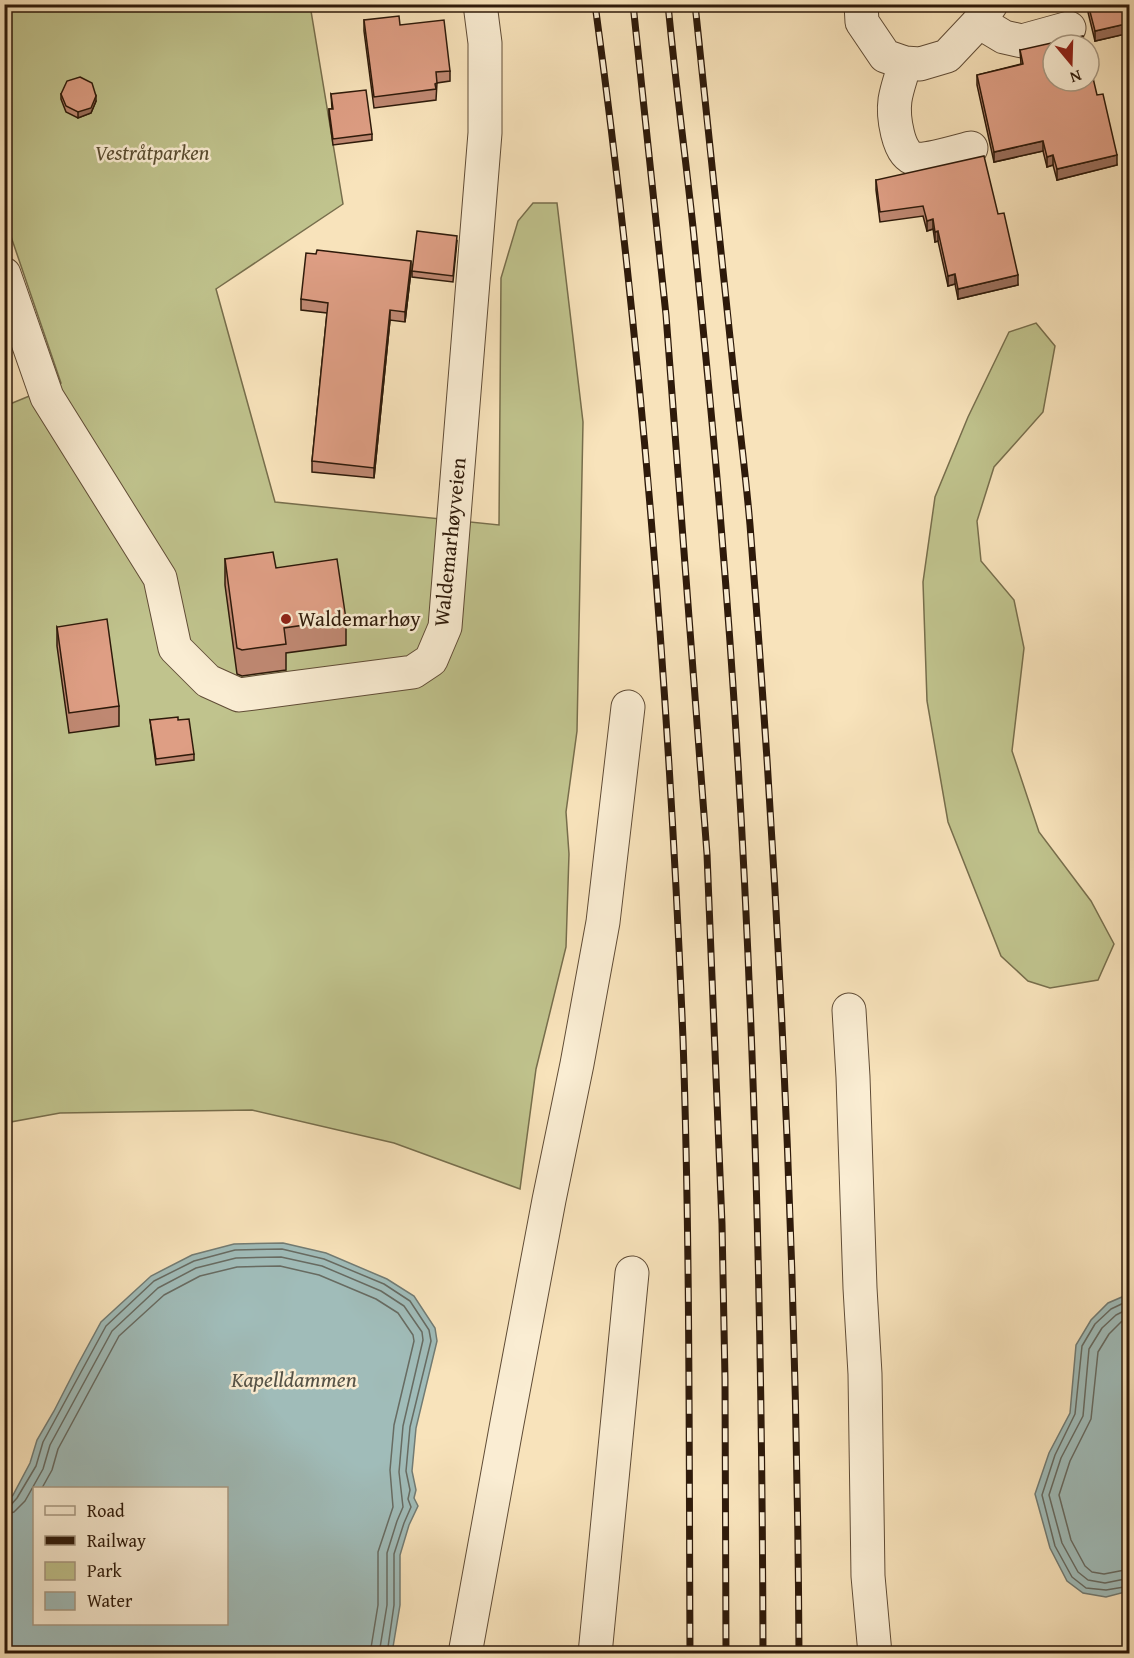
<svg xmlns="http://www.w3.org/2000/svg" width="1134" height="1658" viewBox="0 0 1134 1658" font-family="'Gentium Book Plus',serif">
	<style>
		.green { fill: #c0c38d; stroke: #776e4c; stroke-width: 1.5 }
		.water { fill: #a0bcb9; stroke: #727b73; stroke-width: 1.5; fill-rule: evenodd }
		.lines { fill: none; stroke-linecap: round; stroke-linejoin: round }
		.shore { stroke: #676b62; stroke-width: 1.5 }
		.minor-casing { stroke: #604c36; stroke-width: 35 }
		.minor { stroke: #faedd3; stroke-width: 33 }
		.rail-casing { stroke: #2e1a0a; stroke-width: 7 }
		.rail { stroke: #faedd3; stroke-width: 4.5; stroke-dasharray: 14; stroke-linecap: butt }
		.wall { fill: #bf8872; stroke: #2e1a0a; stroke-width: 1.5 }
		.shaded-wall { fill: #9b6f5c; stroke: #2e1a0a; stroke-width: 1.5 }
		.building { fill: #de9e84; stroke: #2e1a0a; stroke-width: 1.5 }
		.poi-dot { fill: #8f2418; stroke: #faedd3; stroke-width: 2 }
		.labels { text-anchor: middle; stroke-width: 5; stroke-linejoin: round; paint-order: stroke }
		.park-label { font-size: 21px; font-style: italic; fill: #5a4d31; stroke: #faedd3 }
		.street-label { font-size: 21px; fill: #2e1a0a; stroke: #faedd3 }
		.poi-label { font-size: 21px; fill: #2e1a0a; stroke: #faedd3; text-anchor: start }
		.water-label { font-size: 22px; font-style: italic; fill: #565347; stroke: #faedd3 }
	</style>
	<rect width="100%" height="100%" fill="#f8e3bb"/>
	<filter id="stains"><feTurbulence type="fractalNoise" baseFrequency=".00333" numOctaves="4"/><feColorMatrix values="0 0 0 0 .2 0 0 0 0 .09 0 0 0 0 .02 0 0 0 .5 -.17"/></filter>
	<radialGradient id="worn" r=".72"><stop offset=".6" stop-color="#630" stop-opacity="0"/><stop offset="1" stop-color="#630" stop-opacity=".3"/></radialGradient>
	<g class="green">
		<path d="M5 5H310L343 204 216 289 275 502 499 525 501 278 518 221 533 203H557L583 422 577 731 566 812 569 854 566 947 536 1069 520 1189 394 1143 252 1110 60 1113 5 1123V406L61 383 5 219Z"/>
		<path d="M1036 323 1055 346 1043 412 994 467 977 521 981 561 1014 600 1024 648 1012 751 1039 832 1091 901 1114 944 1098 980 1050 988 1028 981 1001 956 948 822 927 701 923 582 935 497 968 417 1009 332Z"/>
	</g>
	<g class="water">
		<path d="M283 1243 326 1253 387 1279 414 1296 435 1328 437 1341 416 1428 412 1471 416 1490 414 1498 418 1506 409 1525 400 1555V1605L392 1653H5V1504L13 1495 30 1463 37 1440 54 1411 77 1366 101 1322 151 1276 192 1255 234 1244ZM34 1488H226V1624H34Z"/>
		<path d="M1129 1294V1591L1106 1597 1083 1593 1067 1581 1050 1548 1035 1494 1049 1453 1070 1413 1076 1345 1091 1320 1108 1303Z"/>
	</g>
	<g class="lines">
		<g class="shore">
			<path d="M1130 1300 1111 1309 1095 1324 1082 1346 1075 1414 1055 1455 1042 1495 1055 1546 1072 1577 1086 1588 1106 1590 1130 1586"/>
			<path d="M1130 1308 1116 1315 1102 1328 1089 1349 1083 1416 1061 1458 1049 1495 1062 1543 1078 1572 1088 1580 1105 1583 1130 1578"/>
			<path d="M1130 1318 1121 1322 1109 1334 1098 1352 1091 1419 1070 1461 1059 1495 1071 1540 1085 1566 1092 1572 1104 1574 1130 1569"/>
			<path d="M42 1488 52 1470 58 1449 119 1336 164 1295 200 1276 237 1267 280 1266 319 1275 376 1299 398 1313 413 1335 414 1341 394 1425 390 1470 393 1507 378 1552V1605L370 1654"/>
			<path d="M4 1507 10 1506 17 1498 36 1466 43 1442 106 1326 154 1281 194 1261 235 1250 282 1249 324 1259 384 1284 410 1301 429 1330 431 1341 410 1427 406 1471 410 1490 408 1499 411 1507 404 1523 394 1554V1605L387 1654"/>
			<path d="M4 1515 14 1512 25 1501 43 1469 50 1445 112 1331 158 1288 196 1268 236 1258 281 1257 322 1266 381 1291 404 1306 422 1332 423 1340 403 1426 399 1472 403 1507 397 1521 387 1553V1605L379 1654"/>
		</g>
		<defs>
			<g id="minor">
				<path d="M861 4 862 22 885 56 905 63 920 64 947 56 979 22 991 4"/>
				<path d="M979 22 1004 37 1022 41 1069 28"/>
				<path d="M905 63C902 75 897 87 895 100 893 114 897 155 915 159 926 161 959 151 971 148"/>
				<path d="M4 274 47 397 160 578 175 648 208 681 239 695 413 672 431 660 445 627 485 133V43L480 4"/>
				<path d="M849 1010 853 1077 860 1288 865 1374 868 1576 875 1654"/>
				<path d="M465 1654 507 1423 549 1200 577 1064 603 922 628 707"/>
				<path d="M595 1654 632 1273"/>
			</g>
		</defs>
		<use href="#minor" class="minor-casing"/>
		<use href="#minor" class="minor"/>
		<defs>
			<g id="rail">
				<path d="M595 4C642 348 669 693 683 1039 690 1244 689 1449 690 1654"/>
				<path d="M633 4 666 315 707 854 722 1224 725 1379 726 1654"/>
				<path d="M668 4C675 79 685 153 693 227 703 326 713 426 721 525 752 900 762 1277 763 1654"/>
				<path d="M695 4C708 131 722 258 735 385 740 431 746 478 750 525 780 901 797 1277 799 1654"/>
			</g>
		</defs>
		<use href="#rail" class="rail-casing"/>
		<use href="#rail" class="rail"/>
	</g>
	<g class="wall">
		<path d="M1086 4H1130V33L1095 41Z"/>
		<path d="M364 20 400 25 450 71V81L437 83 436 100 374 108 364 31Z"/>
		<path d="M1020 50 1097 95 1117 165 1057 180 1053 165 1047 167 1043 151 994 162 977 85V75L1021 64Z"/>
		<path d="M61 94 96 101 91 113 78 118 66 112 61 99Z"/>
		<path d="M331 94 372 134V140L333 145 329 115V109H332Z"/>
		<path d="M876 180 998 214 1018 285 958 299 955 284 948 286 938 241 935 242 933 229 927 231 923 216 880 222 876 190Z"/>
		<path d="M457 241 453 282 412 277V271Z"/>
		<path d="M411 271 405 322 390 320 374 478 312 472V461L327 313 301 310V299Z"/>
		<path d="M225 559 276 568 346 619V645L286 653V670L242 676 237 674 225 585Z"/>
		<path d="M57 627 119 706V726L69 733 57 646Z"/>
		<path d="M150 720 194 754V760L156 765Z"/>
	</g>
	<g class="shaded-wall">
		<path d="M1130 23V33L1095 41V31Z"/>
		<path d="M96 96V101L91 113 78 118V112Z"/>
		<path d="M1043 141V151L994 162V152Z"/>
		<path d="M1053 155V165L1047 167V157Z"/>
		<path d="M1117 155V165L1057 180V169Z"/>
		<path d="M933 219V229L927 231V221Z"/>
		<path d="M938 231V241L935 242V232Z"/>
		<path d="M411 261V271L405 322V312Z"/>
		<path d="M955 274V284L948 286V276Z"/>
		<path d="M1018 275V285L958 299V289Z"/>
		<path d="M390 310V320L374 478V468Z"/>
	</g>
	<g class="building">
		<path d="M1088 4H1130V23L1095 31Z"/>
		<path d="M399 16 400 25 444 20 450 71 436 72 437 83 435 84 436 89 374 97 364 20Z"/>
		<path d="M1083 36 1085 45H1053V81H1089V61L1097 95 1103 94 1117 155 1057 169 1053 155 1047 157 1043 141 994 152 977 75 1023 64 1020 50Z"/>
		<path d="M80 77 92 83 96 96 91 108 78 112 66 106 61 94 67 81Z"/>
		<path d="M366 90 372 134 333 139 329 109H333L331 94Z"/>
		<path d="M984 156 998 214 1004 213 1018 275 958 289 955 274 948 276 938 231 935 232 933 219 927 221 923 206 880 212 876 180Z"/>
		<path d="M417 231 457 236 453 276 412 271Z"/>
		<path d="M317 250 411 261 405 312 390 310 374 468 312 461 328 303 301 299 306 253 316 254Z"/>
		<path d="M273 552 276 568 337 559 346 619 284 628 286 644 242 650 237 648 225 559Z"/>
		<path d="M107 619 119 706 69 713 57 627Z"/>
		<path d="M178 717V720L189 719 194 754 156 759 150 720Z"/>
	</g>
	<circle class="poi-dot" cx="286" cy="619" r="6"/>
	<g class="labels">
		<g class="park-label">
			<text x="152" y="160">Vestråtparken</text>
		</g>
		<g class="street-label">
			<text transform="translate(450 542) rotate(-84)" y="7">Waldemarhøyveien</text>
		</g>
		<g class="poi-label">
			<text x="298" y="626">Waldemarhøy</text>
		</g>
		<g class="water-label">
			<text x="294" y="1387">Kapelldammen</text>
		</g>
	</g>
	<rect width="1134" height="1658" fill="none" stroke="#f8e3bb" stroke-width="24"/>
	<rect x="6" y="6" width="1122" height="1646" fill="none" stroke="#2e1a0a" stroke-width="3"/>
	<rect x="12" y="12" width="1110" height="1634" fill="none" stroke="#2e1a0a" stroke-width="1.5"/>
	<rect x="33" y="1487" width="195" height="138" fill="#faedd3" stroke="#a89983" stroke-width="1.5"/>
	<rect x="45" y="1506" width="30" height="9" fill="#faedd3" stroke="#a89983" stroke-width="1.5"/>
	<text x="87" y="1517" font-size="18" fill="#2e1a0a">Road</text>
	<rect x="45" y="1536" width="30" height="9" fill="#2e1a0a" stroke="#a89983" stroke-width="1.5"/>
	<text x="87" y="1547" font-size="18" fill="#2e1a0a">Railway</text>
	<rect x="45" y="1562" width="30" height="18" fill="#c0c38d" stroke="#a89983" stroke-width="1.5"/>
	<text x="87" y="1577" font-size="18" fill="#2e1a0a">Park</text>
	<rect x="45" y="1592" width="30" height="18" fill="#a0bcb9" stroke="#a89983" stroke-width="1.5"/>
	<text x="87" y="1607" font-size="18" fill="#2e1a0a">Water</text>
	<g transform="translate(1071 63) rotate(161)"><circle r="28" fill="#faedd3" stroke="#a89983" stroke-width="1.5"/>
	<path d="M0-4.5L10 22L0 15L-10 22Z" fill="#8f2418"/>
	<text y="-9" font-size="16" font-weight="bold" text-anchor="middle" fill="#2e1a0a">N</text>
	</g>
	<rect width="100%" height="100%" filter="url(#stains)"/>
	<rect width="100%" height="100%" fill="url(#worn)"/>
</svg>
